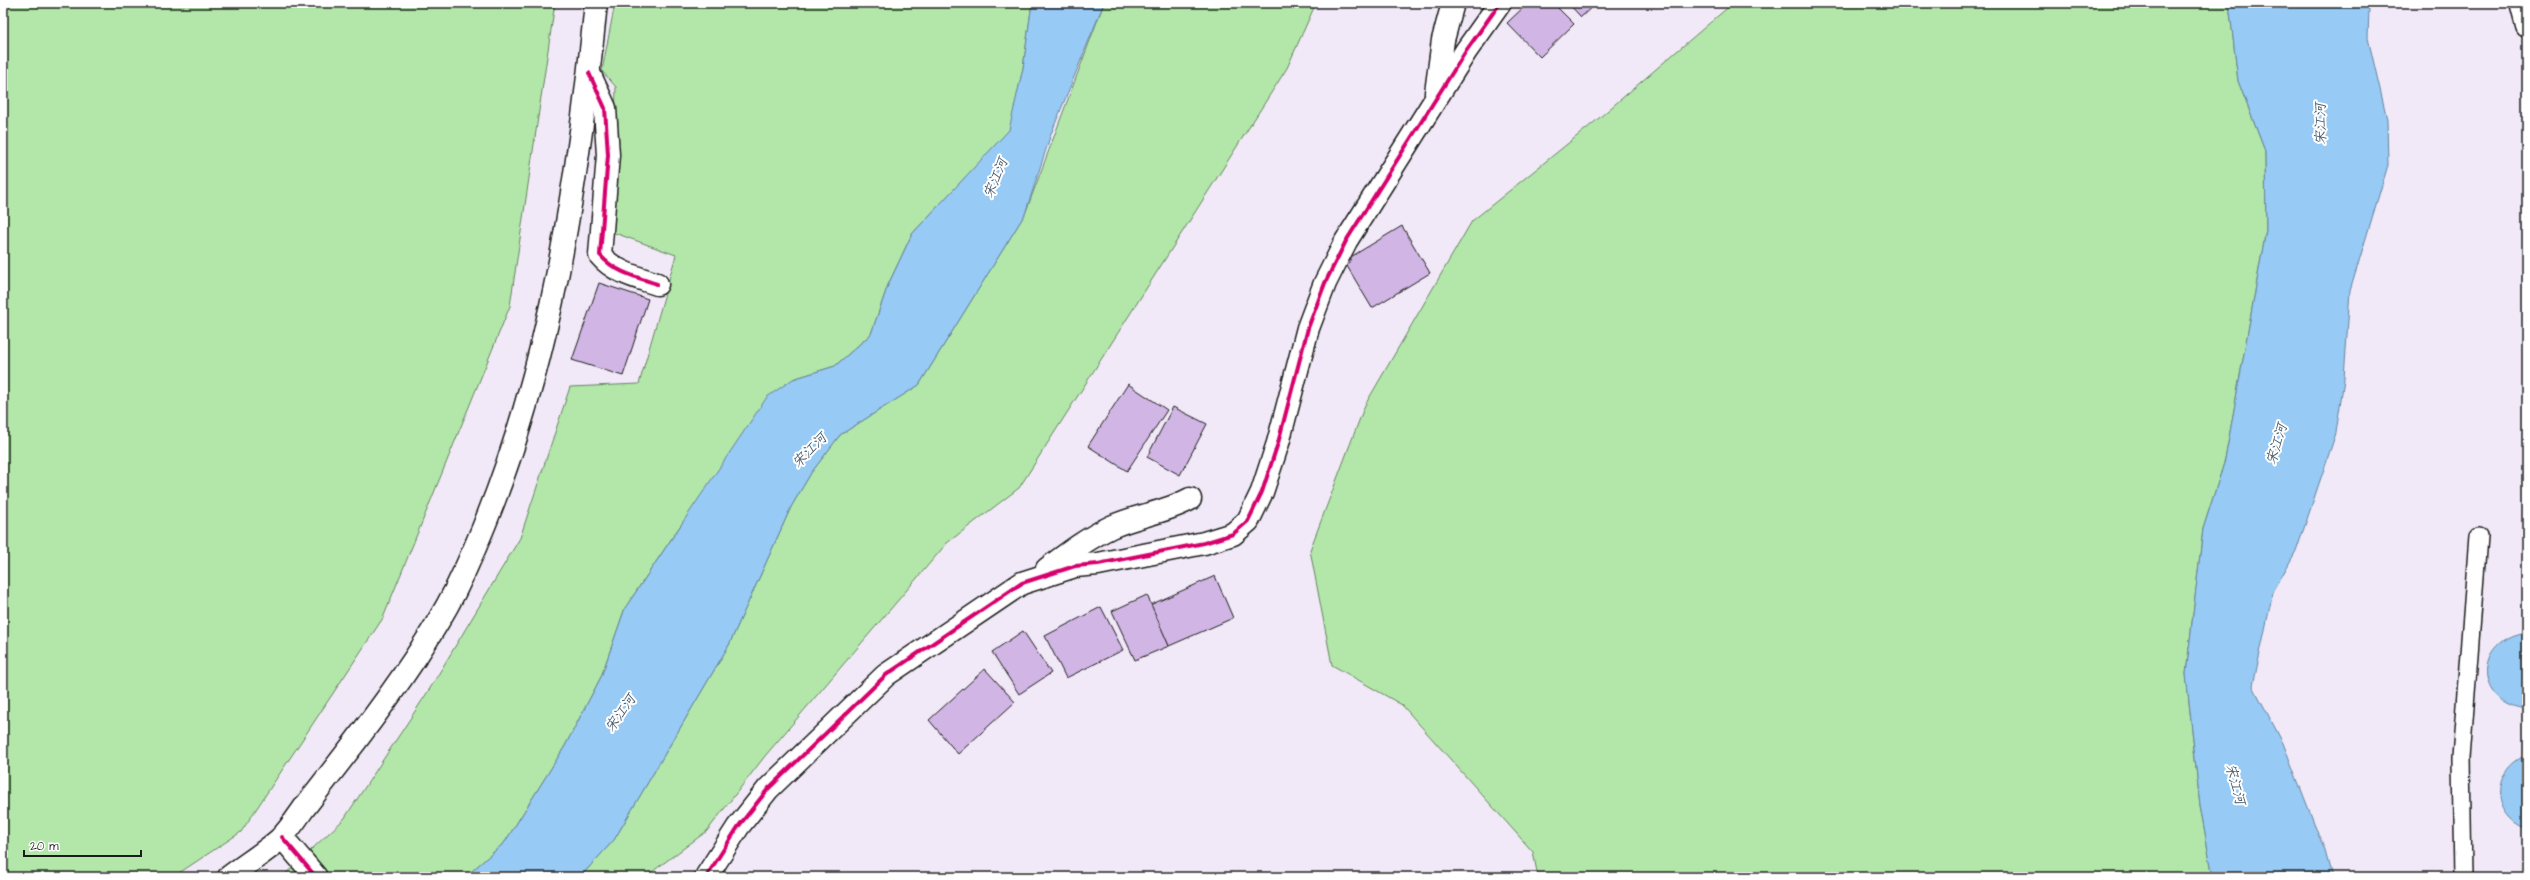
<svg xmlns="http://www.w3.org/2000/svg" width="2530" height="880" viewBox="0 0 2530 880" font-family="'Architects Daughter','LXGW WenKai TC',sans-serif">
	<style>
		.green { fill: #b2e7a9; stroke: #678262 }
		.water { fill: #97caf4; stroke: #66849e }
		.building { fill: #d1b6e5; stroke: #1c1c1c }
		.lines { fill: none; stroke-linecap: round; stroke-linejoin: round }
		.lane-casing { stroke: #1c1c1c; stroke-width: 20 }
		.street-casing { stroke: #1c1c1c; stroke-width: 25 }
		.secondary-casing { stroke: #1c1c1c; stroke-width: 25 }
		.highway-casing { stroke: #1c1c1c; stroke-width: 25 }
		.lane { stroke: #fff; stroke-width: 17 }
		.street { stroke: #fff; stroke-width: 22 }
		.secondary { stroke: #fff; stroke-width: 22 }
		.highway { stroke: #fff; stroke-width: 22 }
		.cycleway-casing { stroke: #fff; stroke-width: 6 }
		.cycleway { stroke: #d6006c; stroke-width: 4 }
		.labels { text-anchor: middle; stroke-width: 4; stroke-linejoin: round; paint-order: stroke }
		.water-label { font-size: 14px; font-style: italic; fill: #475968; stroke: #fff }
	</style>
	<rect width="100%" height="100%" fill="#f1e9f7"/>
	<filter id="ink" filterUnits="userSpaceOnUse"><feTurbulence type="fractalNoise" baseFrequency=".025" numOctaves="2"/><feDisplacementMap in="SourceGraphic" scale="8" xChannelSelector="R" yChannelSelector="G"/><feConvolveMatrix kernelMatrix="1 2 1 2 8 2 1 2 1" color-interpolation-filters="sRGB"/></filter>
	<g filter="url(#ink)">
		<g class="green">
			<path d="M3 3H555L510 306 383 618 241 832 173 877H3Z"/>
			<path d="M615 3H1032L1023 68 1010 130 912 234 888 285 871 334 835 366 793 379 678 529 625 608 601 677 565 746 505 842 465 877H282L344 819 429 690 520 538 570 387 639 384 676 255 612 232 616 87 602 71Z"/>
			<path d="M1104 3H1316L1287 68 1019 488 947 543 765 756 707 831 645 877H582L581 876 614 840 729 645 791 507 811 473 840 435 919 385 1025 214Z"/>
			<path d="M1733 3H2229L2238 81 2265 151 2266 230 2225 460 2203 529 2186 674 2200 805 2213 877H1538L1533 852 1402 705 1332 665 1310 550 1365 405 1472 221 1592 124Z"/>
		</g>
		<g class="water">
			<path d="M1032 3H1104L1051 134 1025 214 919 385 840 435 811 473 791 507 729 645 614 840 580 877H465L505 842 565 746 601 677 625 608 767 397 793 379 835 366 871 334 888 285 912 234 1009 130 1023 68Z"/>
			<path d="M2229 3H2373L2369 8 2368 38 2387 119 2388 165 2350 291 2344 379 2336 433 2297 549 2273 592 2253 686 2283 743 2325 851 2332 877H2213L2200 805 2186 674 2203 529 2225 460 2266 230 2265 151 2238 81Z"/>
			<path d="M2527 632V710C2473 705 2473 638 2527 632Z"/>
			<path d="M2527 755V829C2490 815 2491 769 2527 755Z"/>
		</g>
		<g class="building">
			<path d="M1528 3H1553L1574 24 1540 57 1507 23Z"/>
			<path d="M1568 3H1596L1581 17Z"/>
			<path d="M1402 226 1430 273 1372 308 1344 261Z"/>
			<path d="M599 283 648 299 623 376 572 360Z"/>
			<path d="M1128 384 1167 410 1127 471 1088 446Z"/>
			<path d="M1173 407 1207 424 1180 475 1147 457Z"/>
			<path d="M1215 576 1233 618 1169 646 1150 605Z"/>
			<path d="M1147 595 1169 646 1135 660 1112 611Z"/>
			<path d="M1101 607 1123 650 1066 678 1045 636Z"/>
			<path d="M1023 631 1051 673 1019 694 992 652Z"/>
			<path d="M985 669 1015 702 958 754 929 720Z"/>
		</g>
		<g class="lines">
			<defs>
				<path id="lane" d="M2463 877 2461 758 2478 537"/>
				<g id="street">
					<path d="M589 73 605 108 608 155 600 255C614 272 636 277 657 284"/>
					<path d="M1436 93 1443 40 1453 3"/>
					<path d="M1047 569C1067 554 1088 538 1111 527 1137 515 1165 513 1190 499"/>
					<path d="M706 877 738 827 768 789 886 675 1022 583 1075 566 1098 564 1204 543 1233 534 1248 521 1262 492 1278 443 1308 328 1325 283 1346 241 1466 51 1500 3"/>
				</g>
				<path id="secondary" d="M282 837 316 877"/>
				<g id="highway">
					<path d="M2521 3 2527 26"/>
					<path d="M229 877C246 864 264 853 280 839 289 830 297 818 304 808 321 786 338 764 355 742 390 696 429 642 455 591 544 409 576 203 596 3"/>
				</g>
			</defs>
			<use href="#lane" class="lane-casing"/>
			<use href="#street" class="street-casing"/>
			<use href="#secondary" class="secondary-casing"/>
			<use href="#highway" class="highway-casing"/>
			<use href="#lane" class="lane"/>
			<use href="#street" class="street"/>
			<use href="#secondary" class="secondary"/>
			<use href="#highway" class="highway"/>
			<defs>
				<g id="cycleway">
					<path d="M589 73 605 108 608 155 600 255C614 272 636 277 657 284"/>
					<path d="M282 837 316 877"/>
					<path d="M706 877 738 827 768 789 886 675 1022 583 1075 566 1098 564 1204 543 1233 534 1248 521 1262 492 1278 443 1308 328 1325 283 1346 241 1466 51 1500 3"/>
				</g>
			</defs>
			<use href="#cycleway" class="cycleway-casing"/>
			<use href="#cycleway" class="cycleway"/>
		</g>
	</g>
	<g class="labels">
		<g class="water-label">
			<text transform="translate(2320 124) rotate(-91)" y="5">宋江河</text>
			<text transform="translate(995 178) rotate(-68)" y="5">宋江河</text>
			<text transform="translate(2276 444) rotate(-73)" y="5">宋江河</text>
			<text transform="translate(809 450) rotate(-45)" y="5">宋江河</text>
			<text transform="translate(620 713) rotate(-55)" y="5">宋江河</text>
			<text transform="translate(2236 784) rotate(75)" y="5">宋江河</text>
		</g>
	</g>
	<rect width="2530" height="880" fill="none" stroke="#fff" stroke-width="16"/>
	<rect x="8" y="8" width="2514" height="864" fill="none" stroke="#1c1c1c" stroke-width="1.5" filter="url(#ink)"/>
	<path d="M24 850v6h117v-6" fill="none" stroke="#1c1c1c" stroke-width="2"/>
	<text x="30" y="850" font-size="12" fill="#1c1c1c" stroke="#ffffff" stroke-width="3" paint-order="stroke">20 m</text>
</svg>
